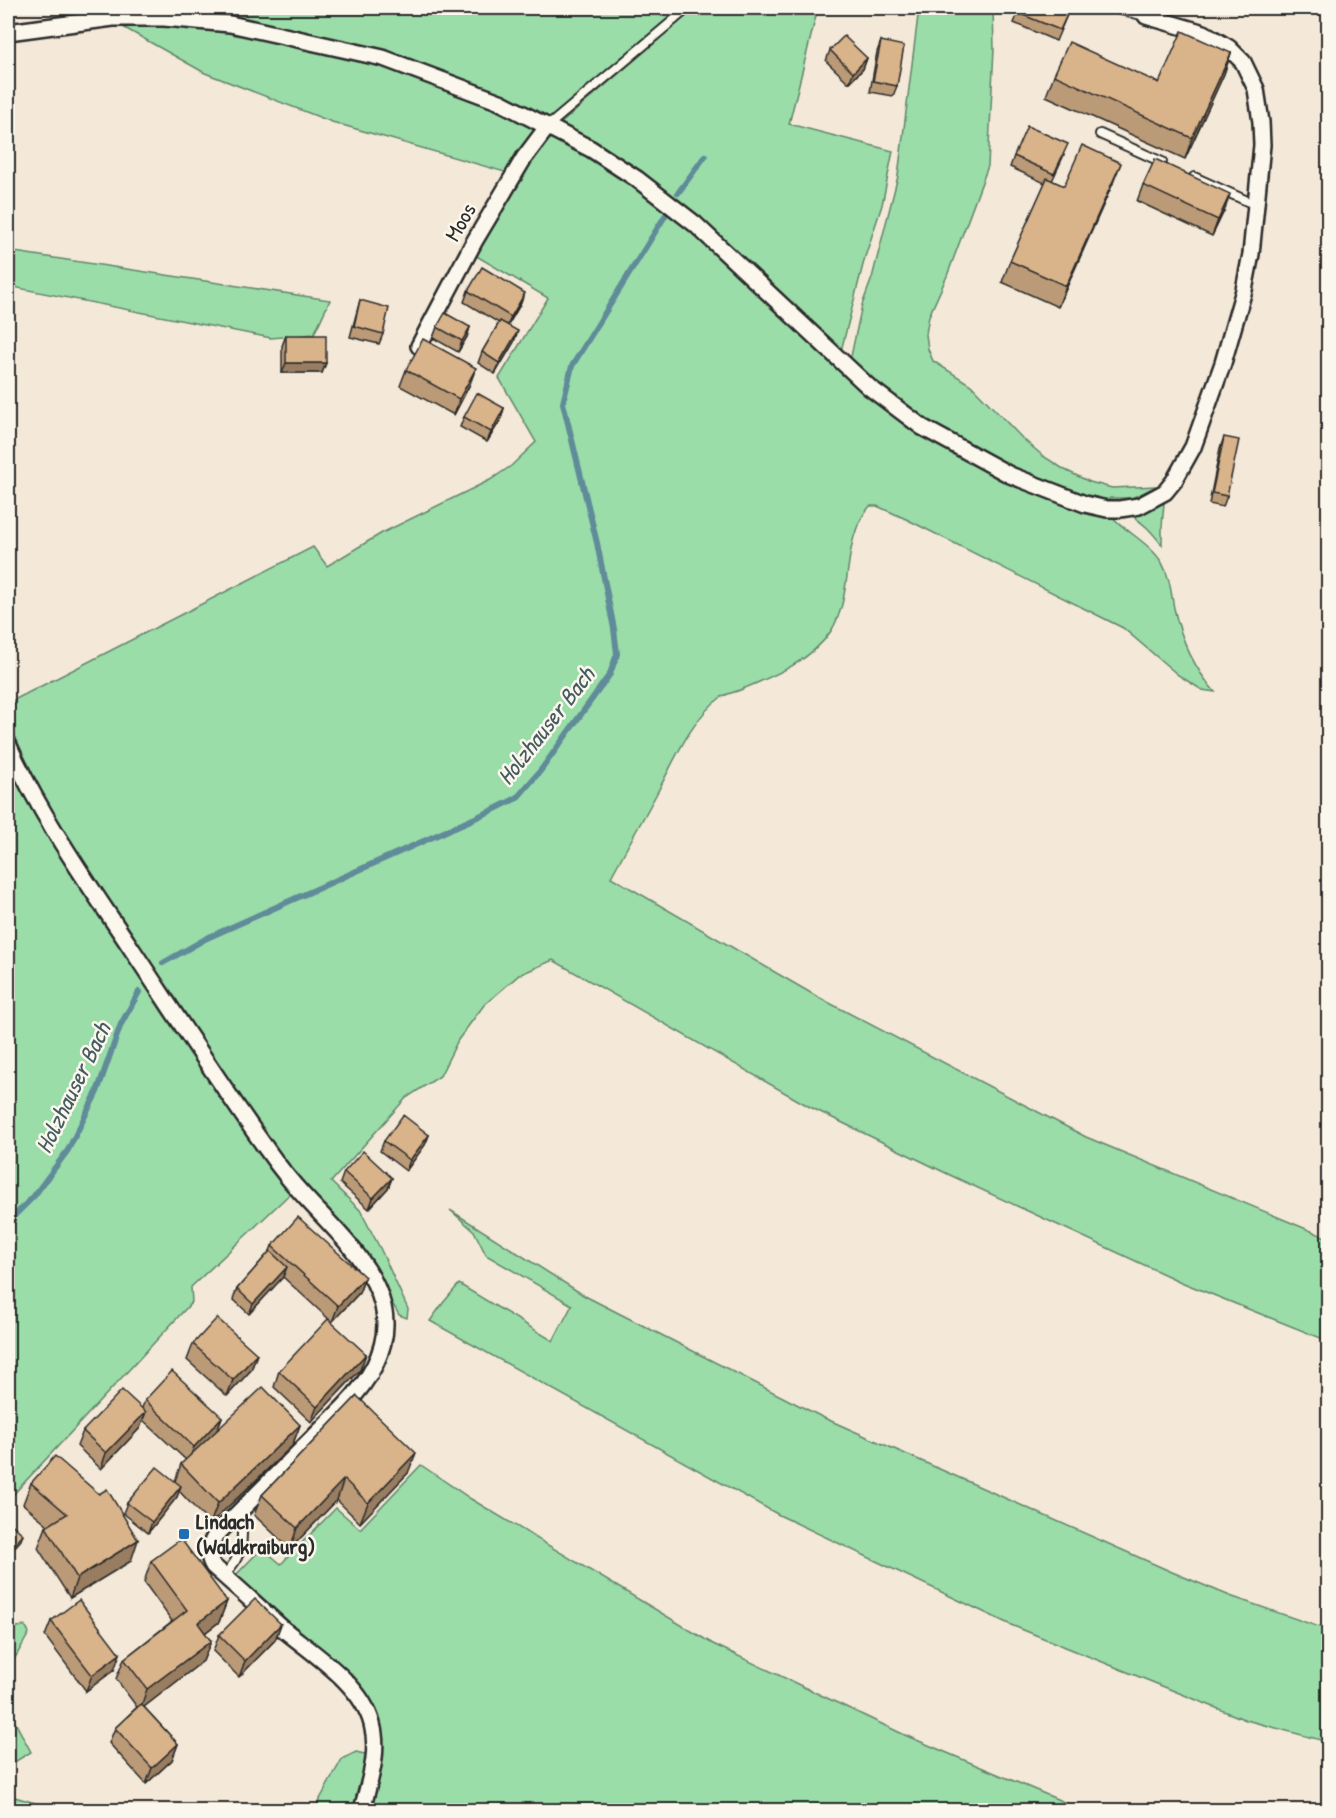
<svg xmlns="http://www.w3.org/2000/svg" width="1336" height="1818" viewBox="0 0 1336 1818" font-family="'Patrick Hand',sans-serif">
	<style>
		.green { fill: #9adda9; stroke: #62846a; stroke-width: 1.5 }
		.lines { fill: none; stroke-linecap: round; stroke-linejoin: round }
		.stream { stroke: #608b99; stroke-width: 6 }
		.service-casing { stroke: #2b2b2b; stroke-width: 12 }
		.minor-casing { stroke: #2b2b2b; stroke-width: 20 }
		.service { stroke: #fbf7ec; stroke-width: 8 }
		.minor { stroke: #fbf7ec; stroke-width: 15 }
		.wall { fill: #bb9a77; stroke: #2b2b2b; stroke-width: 1.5 }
		.shaded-wall { fill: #987d61; stroke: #2b2b2b; stroke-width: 1.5 }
		.building { fill: #d9b38a; stroke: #2b2b2b; stroke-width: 1.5 }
		.poi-dot { fill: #1f6fb2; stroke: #fbf7ec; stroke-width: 2 }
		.labels { text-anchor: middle; stroke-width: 5; stroke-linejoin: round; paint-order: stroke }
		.street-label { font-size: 22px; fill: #2b2b2b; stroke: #fbf7ec }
		.poi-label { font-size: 22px; font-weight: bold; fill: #2b2b2b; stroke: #fbf7ec; text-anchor: start }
		.water-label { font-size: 24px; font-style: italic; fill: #455b62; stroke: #fbf7ec }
	</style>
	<rect width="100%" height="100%" fill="#f4e9d8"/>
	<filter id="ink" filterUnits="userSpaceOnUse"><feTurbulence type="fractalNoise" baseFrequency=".0167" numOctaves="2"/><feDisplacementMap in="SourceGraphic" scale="12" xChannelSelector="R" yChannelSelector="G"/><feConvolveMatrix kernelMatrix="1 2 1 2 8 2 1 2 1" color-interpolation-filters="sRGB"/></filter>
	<g filter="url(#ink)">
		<g class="green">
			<path d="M73 8H682L576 97 539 130 508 173 332 122 205 73 114 22 83 8 76 10Z"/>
			<path d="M695 8H818L789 124 893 151 882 205 865 257 841 351 850 361 862 305 872 278 898 176 919 8H993L994 49 988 166 947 276 929 316 926 334 928 349 933 361 971 385 1022 438 1043 456 1065 470 1090 482 1112 488 1157 486 1132 498H1110L1103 504C1114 527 1148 539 1162 563 1170 577 1171 593 1174 608 1181 639 1194 668 1215 692L1202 690 1178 675 1123 628 906 519 877 506H870C840 540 855 593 831 631 812 660 776 675 745 688 737 692 727 693 720 698 692 718 673 763 657 793 642 821 626 849 611 877L816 996 1086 1137 1328 1238V1341L1181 1282 952 1176 810 1107 553 960 519 975 484 1005 458 1040 440 1076 406 1098 331 1182 360 1210 381 1250 408 1309 407 1318 399 1315 388 1296 375 1267 344 1226 288 1166 250 1116 66 838 40 791 8 721V703L313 547 327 566 382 533 490 480 511 466 536 442 499 378 548 298 473 254 524 169 549 134 621 177 559 125Z"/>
			<path d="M8 251 330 300 314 334 271 338 8 286Z"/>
			<path d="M1164 503 1162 526V545C1152 532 1143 522 1128 513L1141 512Z"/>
			<path d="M8 757 293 1191 191 1287 192 1302 8 1500Z"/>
			<path d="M450 1210 585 1296 822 1417 1172 1572 1230 1596 1328 1630V1742L1246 1720 1011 1625 779 1515 430 1321 443 1303 459 1284 553 1341 572 1305 486 1255 474 1231Z"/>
			<path d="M421 1465 471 1499 713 1644 907 1736 1083 1810H368L377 1720 234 1577 262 1548 281 1564 336 1508 360 1529Z"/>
			<path d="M25 1626 29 1633 10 1667 8 1684V1628Z"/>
			<path d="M8 1688 14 1720 31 1752 8 1766Z"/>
			<path d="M356 1752 369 1755 355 1810H314L342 1759Z"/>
			<path d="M8 1795 59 1810H8Z"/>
		</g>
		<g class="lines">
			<g class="stream">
				<path d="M678 193 705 156"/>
				<path d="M163 963 207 938 493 810 517 798 541 770 610 674 617 654 614 629 597 543 563 403 572 366 665 216"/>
				<path d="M8 1222 34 1196 68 1150 97 1092 121 1024 139 992"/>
			</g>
			<defs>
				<g id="service">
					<path d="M1112 8 1146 16"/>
					<path d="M548 126 688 8"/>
					<path d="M1100 134 1162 162"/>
					<path d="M1194 177 1256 205"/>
					<path d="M223 1575C244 1558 244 1536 240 1512"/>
				</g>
				<g id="minor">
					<path d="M8 32 113 18H164L230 24 383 58 500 102 591 149 637 179 695 224 869 387 922 427 1010 475 1085 504 1107 509H1120L1139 506 1165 492 1174 481 1193 447 1223 363 1244 290 1251 254 1262 145 1261 122 1256 89 1243 62 1229 48 1204 33 1146 16"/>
					<path d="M419 346 474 242 524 158 548 126"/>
					<path d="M8 744C40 815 85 879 129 945 175 1014 220 1084 268 1151 279 1167 292 1183 305 1197 334 1229 373 1263 383 1306 392 1345 370 1380 344 1407L215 1536C209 1546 207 1556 213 1566 236 1586 259 1607 282 1628 312 1653 362 1684 372 1724 380 1753 369 1782 362 1810"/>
				</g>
			</defs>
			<use href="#service" class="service-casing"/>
			<use href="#minor" class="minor-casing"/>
			<use href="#service" class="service"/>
			<use href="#minor" class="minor"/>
		</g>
		<g class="wall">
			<path d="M1020 8H1070L1056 41 1014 23Z"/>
			<path d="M881 41 897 86 893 96 870 92 877 52Z"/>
			<path d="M830 50 867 58 863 69 849 83 826 61Z"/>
			<path d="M1231 53 1224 74 1185 159 1046 96 1054 75 1159 83Z"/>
			<path d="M1064 155 1052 181 1064 186 1113 183 1058 307 1002 282 1010 261 1045 183 1010 167 1014 156Z"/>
			<path d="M1143 185 1225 209 1212 236 1137 201Z"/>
			<path d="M468 291 521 303 508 325 514 342 495 374 478 363 482 352 499 323 464 302Z"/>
			<path d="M360 300 383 334 379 344 350 337 357 311Z"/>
			<path d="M437 327H470L467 337 458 352 433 338Z"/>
			<path d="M286 335 326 363 322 373H282V346Z"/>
			<path d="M406 370 470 384 454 415 400 386Z"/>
			<path d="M504 408 501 419 487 442 460 427 464 417Z"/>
			<path d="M1224 437 1227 496 1223 507 1209 504 1220 448Z"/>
			<path d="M429 1135 425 1145 406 1171 380 1151 384 1141Z"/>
			<path d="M344 1172 392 1178 388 1188 369 1209 340 1183Z"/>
			<path d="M272 1246 365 1277 359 1293 332 1322 283 1277 249 1314 233 1299 237 1289 270 1251Z"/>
			<path d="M193 1344 257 1354 251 1370 227 1396 187 1360Z"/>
			<path d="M366 1354 360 1370 311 1422 274 1387 279 1371Z"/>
			<path d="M357 1396 408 1473 360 1523 337 1500 290 1549 254 1515 262 1495Z"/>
			<path d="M145 1400 222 1417 217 1431 300 1425 292 1446 210 1524 179 1491 177 1497 148 1533 123 1513 127 1503 175 1481 181 1464 186 1460 143 1420 140 1428 101 1469 77 1446 83 1431 142 1408Z"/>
			<path d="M31 1483 131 1561 70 1598 38 1548 46 1527 48 1525 23 1504Z"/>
			<path d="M151 1561 227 1601 219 1622 205 1633 211 1641 203 1661 144 1707 178 1744 172 1760 146 1784 109 1743 115 1728 137 1707 116 1679 124 1659 172 1621 144 1582Z"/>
			<path d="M51 1621 114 1670 86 1691 45 1636Z"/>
			<path d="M281 1624 275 1640 239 1677 213 1651 219 1635Z"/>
		</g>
		<g class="shaded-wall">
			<path d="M1231 53 1224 74 1185 159 1192 138Z"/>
			<path d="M867 58 863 69 849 83 853 73Z"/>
			<path d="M1121 163 1113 183 1058 307 1066 286Z"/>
			<path d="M1230 194 1225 209 1212 236 1218 220Z"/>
			<path d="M525 293 521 303 507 327 511 317Z"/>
			<path d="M470 327 467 337 458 352 462 341Z"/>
			<path d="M518 331 514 342 495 374 499 363Z"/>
			<path d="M286 363H326L322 373H282Z"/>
			<path d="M476 368 470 384 454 415 459 399Z"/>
			<path d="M504 408 501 419 487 442 491 432Z"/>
			<path d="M429 1135 425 1145 406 1171 410 1160Z"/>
			<path d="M392 1178 388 1188 369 1209 373 1198Z"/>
			<path d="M287 1267 283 1277 249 1314 253 1304Z"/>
			<path d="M365 1277 359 1293 332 1322 338 1306Z"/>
			<path d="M257 1354 251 1370 227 1396 233 1380Z"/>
			<path d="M366 1354 360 1370 311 1422 317 1407Z"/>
			<path d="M146 1412 140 1428 101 1469 106 1453Z"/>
			<path d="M222 1417 216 1433 188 1462 194 1447Z"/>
			<path d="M300 1425 292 1446 210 1524 218 1503Z"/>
			<path d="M416 1453 408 1473 360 1523 368 1503Z"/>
			<path d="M344 1479 337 1500 290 1549 297 1528Z"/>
			<path d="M181 1486 177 1497 148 1533 152 1522Z"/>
			<path d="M23 1534 21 1540 8 1555V1552Z"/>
			<path d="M138 1540 131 1561 70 1598 77 1578Z"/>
			<path d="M227 1601 219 1622 190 1644 198 1623Z"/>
			<path d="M281 1624 275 1640 239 1677 245 1661Z"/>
			<path d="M211 1641 203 1661 140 1710 147 1689Z"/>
			<path d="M120 1654 114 1670 86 1691 92 1675Z"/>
			<path d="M178 1744 172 1760 146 1784 152 1768Z"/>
		</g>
		<g class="building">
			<path d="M1020 8H1070L1060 30 1018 13Z"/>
			<path d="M1182 31 1231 53 1192 138 1054 75 1069 42 1159 83Z"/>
			<path d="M844 36 867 58 853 73 830 50Z"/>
			<path d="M881 41 904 46 897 86 873 81Z"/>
			<path d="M1027 126 1068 144 1054 174 1014 156Z"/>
			<path d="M1082 145 1121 163 1066 286 1010 261 1047 178 1064 186Z"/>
			<path d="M1155 159 1230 194 1218 220 1143 185Z"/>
			<path d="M482 267 525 293 511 317 468 291Z"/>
			<path d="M360 300 389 308 383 334 354 326Z"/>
			<path d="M445 313 470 327 462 341 437 327Z"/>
			<path d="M500 321 518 331 499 363 482 352Z"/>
			<rect x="286" y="335" width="40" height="28"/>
			<path d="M423 339 476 368 459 399 406 370Z"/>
			<path d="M477 393 504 408 491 432 464 417Z"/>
			<path d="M1224 437 1239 440 1227 496 1212 493Z"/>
			<path d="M403 1115 429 1135 410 1160 384 1141Z"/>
			<path d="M363 1151 392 1178 373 1198 344 1172Z"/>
			<path d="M298 1217 365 1277 338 1306 272 1246Z"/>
			<path d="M270 1251 287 1267 253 1304 237 1289Z"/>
			<path d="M217 1318 257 1354 233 1380 193 1344Z"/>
			<path d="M328 1319 366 1354 317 1407 279 1371Z"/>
			<path d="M172 1371 222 1417 194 1447 145 1400Z"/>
			<path d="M263 1387 300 1425 218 1503 181 1464Z"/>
			<path d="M122 1390 146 1412 106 1453 83 1431Z"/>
			<path d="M357 1396 416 1453 368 1503 344 1479 297 1528 262 1495Z"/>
			<path d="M55 1456 99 1494 107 1489 138 1540 77 1578 46 1527 67 1514 31 1483Z"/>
			<path d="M157 1467 181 1486 152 1522 127 1503Z"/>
			<path d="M8 1521 23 1534 8 1552Z"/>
			<path d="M181 1539 227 1601 198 1623 211 1641 147 1689 124 1659 187 1610 151 1561Z"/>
			<path d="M255 1599 281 1624 245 1661 219 1635Z"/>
			<path d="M79 1600 120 1654 92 1675 51 1621Z"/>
			<path d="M141 1704 178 1744 152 1768 115 1728Z"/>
		</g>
	</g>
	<rect class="poi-dot" x="178" y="1528" width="12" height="12" rx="3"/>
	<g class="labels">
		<g class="street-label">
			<text transform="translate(460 222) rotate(-60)" y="8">Moos</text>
		</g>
		<g class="poi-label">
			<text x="196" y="1529">Lindach<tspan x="196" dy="25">(Waldkraiburg)</tspan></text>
		</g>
		<g class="water-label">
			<text transform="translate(546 726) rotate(-52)" y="8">Holzhauser Bach</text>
			<text transform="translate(73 1088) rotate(-64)" y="8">Holzhauser Bach</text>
		</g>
	</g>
	<rect width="1336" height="1818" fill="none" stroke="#fbf7ec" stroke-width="30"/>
	<rect x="15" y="15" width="1306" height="1788" fill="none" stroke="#2b2b2b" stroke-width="2" filter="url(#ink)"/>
</svg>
